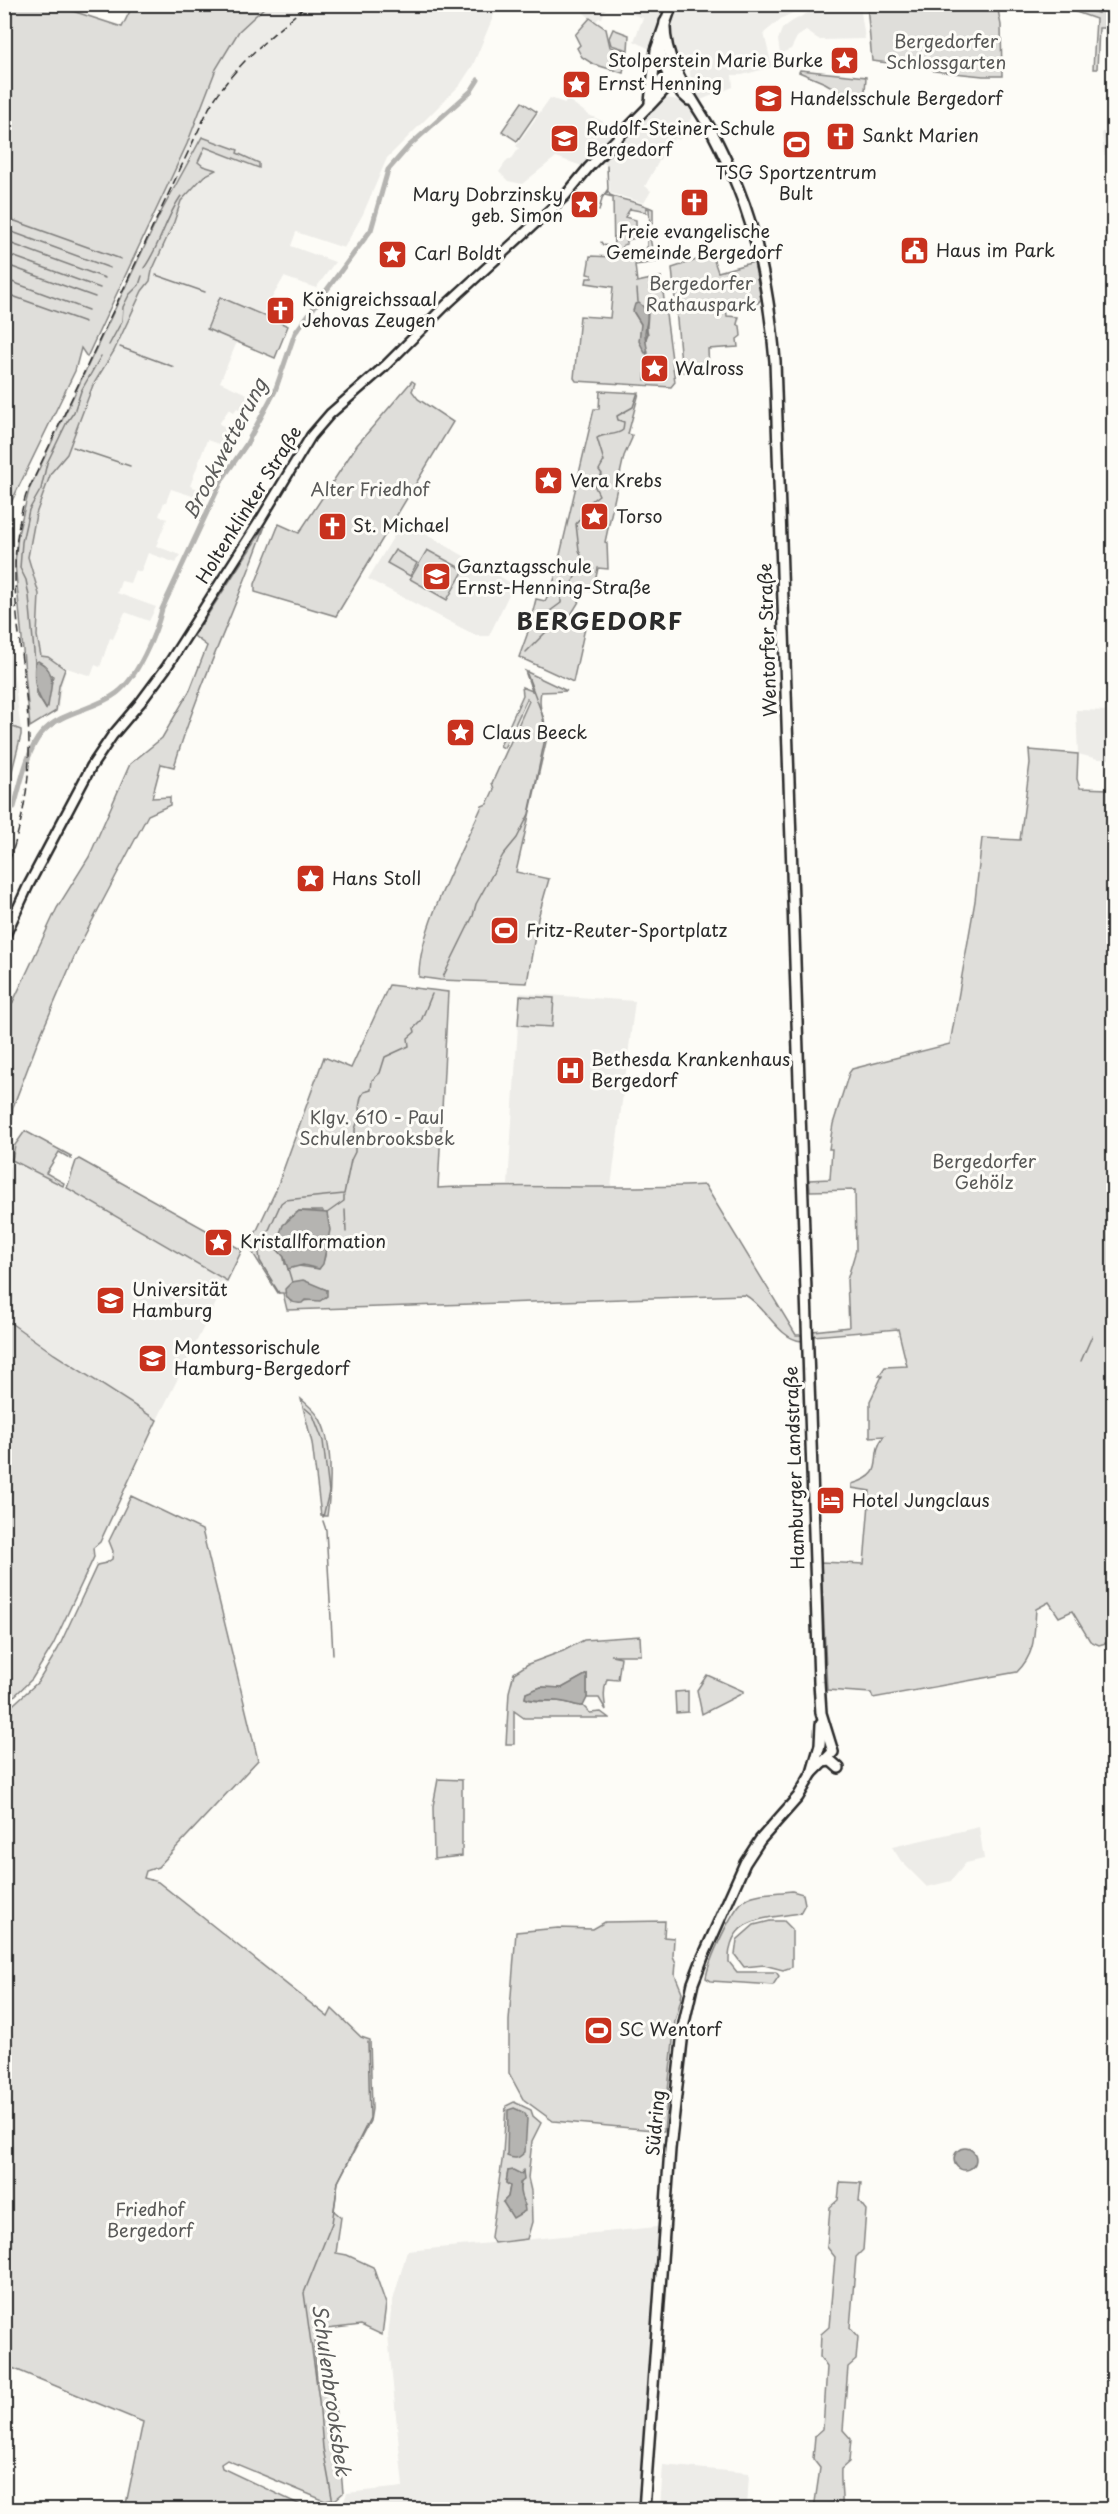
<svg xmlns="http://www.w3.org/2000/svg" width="1118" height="2514" viewBox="0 0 1118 2514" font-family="'Playpen Sans',sans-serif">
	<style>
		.built { fill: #edece8 }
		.green { fill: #dfdeda; stroke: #858482; stroke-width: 1.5; fill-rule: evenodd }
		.water { fill: #b5b4b1; stroke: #7e7d7b; stroke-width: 1.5 }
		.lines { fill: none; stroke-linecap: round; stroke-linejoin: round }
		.stream { stroke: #7e7d7b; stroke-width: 1.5 }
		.canal { stroke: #b5b4b1; stroke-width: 5 }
		.secondary-casing { stroke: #2b2b2b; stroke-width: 13 }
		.primary-casing { stroke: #2b2b2b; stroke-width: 14 }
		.secondary { stroke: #fdfcf7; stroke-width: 8 }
		.primary { stroke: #fdfcf7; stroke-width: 9 }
		.rail { stroke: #2b2b2b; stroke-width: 1.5; stroke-dasharray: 9 4.5; stroke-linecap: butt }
		.labels { text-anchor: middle; stroke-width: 6; stroke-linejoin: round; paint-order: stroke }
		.park-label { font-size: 18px; fill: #585857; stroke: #fdfcf7 }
		.poi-label { font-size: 18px; fill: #2b2b2b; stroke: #fdfcf7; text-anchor: start }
		.street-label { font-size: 18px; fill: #2b2b2b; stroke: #fdfcf7 }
		.water-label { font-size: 20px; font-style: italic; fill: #5b5b5a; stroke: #fdfcf7 }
		.district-label { font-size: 24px; font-weight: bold; letter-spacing: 1.5px; fill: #2b2b2b; stroke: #fdfcf7 }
	</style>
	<rect width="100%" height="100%" fill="#fdfcf7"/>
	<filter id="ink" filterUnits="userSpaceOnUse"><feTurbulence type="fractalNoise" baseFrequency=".0167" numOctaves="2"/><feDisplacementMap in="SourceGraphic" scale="12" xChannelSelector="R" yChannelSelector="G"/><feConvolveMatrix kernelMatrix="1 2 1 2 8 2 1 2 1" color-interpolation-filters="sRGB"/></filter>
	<g filter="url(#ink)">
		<g class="built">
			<path d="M824 4 860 5 865 39 820 40 806 31 797 37 791 49 780 54 778 40 782 29 791 22Z"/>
			<path d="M267 5H498L473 65 460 85 387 158 363 214 344 248 296 232 291 246 335 262 316 288 284 277 262 315 220 298 207 329 237 342 220 382 258 399 250 415 237 408 234 412 229 409 219 424 241 433 233 449 207 440 190 486 209 493 205 500 171 489 166 502H164L159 516 167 519 156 546 180 555 176 563 148 553 141 572 135 570 130 583 121 581 117 593 156 607 149 621 125 612 113 639 110 638 100 667 95 665 91 676 67 668 61 686 58 710 30 727 15 563 18 534 29 490 160 215 156 212 187 144 216 69 239 31Z"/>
			<path d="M590 5H666L652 50 634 41 643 18 607 5 602 18H599L595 22 583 12Z"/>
			<path d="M676 5H808L782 18 764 33 772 67 742 75H732L733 87 698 101 690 75V67L671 48 668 34Z"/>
			<path d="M661 97 689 102 696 110 679 140 675 138 666 149 645 186 651 191 644 203 610 193 608 166 601 161Z"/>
			<path d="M550 98 565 103 567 99 589 115 602 121 615 132 582 166 556 157 522 184 508 181 499 172 508 159 511 160 519 148 516 146Z"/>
			<path d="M1113 131V154L1104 155 1102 132Z"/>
			<path d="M403 521 511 583 512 588 489 636H477L368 579Z"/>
			<path d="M4 640H9L21 730 5 724Z"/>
			<path d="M1076 710 1113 711V759H1098L1078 754Z"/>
			<path d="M520 993 635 1001 611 1187 508 1185Z"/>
			<path d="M12 1160 67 1188 227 1281 157 1420 53 1354 5 1319 4 1181Z"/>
			<path d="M979 1827 984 1859 966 1863 951 1881 927 1887 901 1861 892 1847Z"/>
			<path d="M657 2227 638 2509H341L347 2493 403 2487 388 2335 392 2304 407 2251Z"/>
			<path d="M663 2465 749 2473 747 2509H660Z"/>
		</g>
		<g class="green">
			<path d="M4 5H54L122 27 133 5H267L239 31 216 69 187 144 87 357 81 348 75 371 6 513 11 521 6 603 9 640H5Z"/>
			<path d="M867 5H997L1001 25 1002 76H983L934 71 932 68 872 61Z"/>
			<path d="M1056 5H1069L1098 13 1101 5H1113V28H1099L1097 69H1093L1096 19Z"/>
			<path d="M590 18 606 29 610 47 627 51 623 73 593 64 582 57 577 48 580 45 575 35Z"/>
			<path d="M613 29 629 35 628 50 611 45 609 38Z"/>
			<path d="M800 70 866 77 864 106 825 83 799 72Z"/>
			<path d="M522 102 537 112 517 141 502 131Z"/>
			<path d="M202 137 238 150 237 153 259 163V168L205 147 198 162 203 166 216 170 204 176 181 201 174 222 152 271 150 281 142 291 114 351 93 385 67 454 51 473 36 514 28 557 39 594 37 636 41 656 48 657 65 669 59 686 56 711 30 727 15 563 18 534 29 490 160 214ZM35 664 53 676 46 709 37 695Z"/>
			<path d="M608 191 610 195C625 201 638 202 653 209V222L650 226 649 209 646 208V212L630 209 625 217 636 220V238L627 240V244L623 245 622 253 634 254V249H647V237L650 238 652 248 648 249 647 251H652L657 262 635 265 637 282 661 277 675 382 671 387 576 381 574 378 580 316 610 318 613 287 586 283 587 278H592V275L587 274 590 256 614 257 613 197 605 195ZM634 313H648L645 353 640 341 641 324Z"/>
			<path d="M712 255 718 272 754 262 761 299 758 303 738 305 737 302V305L726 306 727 316 739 317 737 324 740 326 741 336 737 339 738 347 708 349 709 371 682 372 672 268Z"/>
			<path d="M220 297 288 326 275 358 207 329Z"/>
			<path d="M412 381 415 383 412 391 418 399 453 422 336 616 255 592V584L279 524 299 533 357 445ZM336 517 341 521 336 529 339 534 326 535 324 526 331 518Z"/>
			<path d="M600 391 639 393 628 434 632 435V438L624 456 605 542 607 543 608 569 598 568 593 591 586 590 564 626 585 628 573 682 519 657 527 635 536 599 545 601 553 585 594 409H599Z"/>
			<path d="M265 526C237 607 198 685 174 767L161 764 152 798 170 797V805L148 815 78 948 38 1041 13 1107 10 1135 5 1153V1019L57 908 89 857 130 764 162 738 190 690 207 646 194 636Z"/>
			<path d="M395 550 417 563 410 576 387 563Z"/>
			<path d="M427 550 464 570 447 600 410 579Z"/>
			<path d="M525 671 567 691 541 692C537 708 547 724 546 742L516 872 549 879 538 918 527 983 440 980 419 977C418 930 462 851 482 806L487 804 494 789 492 783 529 701 527 699 504 748 500 746 523 695 522 687 532 691Z"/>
			<path d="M5 724 21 730V735L5 799Z"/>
			<path d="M1029 750 1078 754 1077 779 1080 788 1109 789 1114 782 1113 1641 1099 1645 1090 1641 1072 1611 1059 1617 1049 1602 1036 1609C1034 1635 1036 1653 1017 1672L873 1698 871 1693 827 1690 821 1562 864 1564 870 1491 852 1488V1484C890 1473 867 1458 884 1436L870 1437V1401L882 1376H879L885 1367 907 1366 898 1329 813 1336V1331L849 1327 847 1280 856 1250 855 1190 810 1191 809 1180 830 1179 832 1149H829L833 1124 849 1073 852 1069 950 1044 975 901 982 838 1020 840 1030 763Z"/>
			<path d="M389 985 448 992 438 1188C527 1184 616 1190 705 1185L796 1335H802V1341C778 1339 766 1306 745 1295L287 1310 283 1293H278L249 1247 276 1190 324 1057 351 1068ZM299 1211H323C326 1229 331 1253 319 1269L285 1264 280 1233 288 1219ZM321 1288 327 1290 324 1299 291 1302 285 1293Z"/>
			<path d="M520 996 554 998 552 1027 518 1025Z"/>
			<path d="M25 1131 71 1156V1159L59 1152 46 1173 64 1183 63 1186 12 1160 15 1145Z"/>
			<path d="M79 1159 242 1250 227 1281 67 1188 76 1161Z"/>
			<path d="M5 1319 54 1354 157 1420 100 1542 93 1548 94 1557 53 1645 32 1679 5 1705Z"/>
			<path d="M301 1399C307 1404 314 1410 318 1416 334 1440 331 1489 327 1516H321L312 1443Z"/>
			<path d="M131 1496 202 1530 258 1760 158 1867 146 1871 144 1878 158 1882 328 2017 332 2009 361 2037 370 2040 372 2109 370 2121 338 2182 334 2211 341 2217 336 2253 347 2255 373 2267 386 2304 382 2335 361 2325 319 2330 314 2346 317 2380 334 2394 343 2493 336 2499 325 2501 227 2460 221 2464 222 2468 309 2509H125L143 2422 5 2365V1712L38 1682 58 1649 97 1565 106 1563 112 1559 113 1551 109 1541Z"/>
			<path d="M640 1636 641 1655H611L621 1657 618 1680 607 1679C603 1690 604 1699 606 1710L599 1698H587V1674L562 1688 541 1687 526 1693 525 1698C538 1704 550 1699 564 1702 571 1703 576 1706 583 1706L590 1713 601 1712 609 1718H524L514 1711V1744H506L509 1692 514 1673 528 1664 563 1651 584 1640Z"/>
			<path d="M707 1675 743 1691V1693L702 1714 697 1690Z"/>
			<path d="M688 1691V1712L676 1713 675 1692Z"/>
			<path d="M438 1779 462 1780V1856L434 1859 433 1806Z"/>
			<path d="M792 1891 803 1894 805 1904 800 1913C765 1919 728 1916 729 1962L737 1972H776L779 1976 773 1985 711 1981 706 1978C708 1962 733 1906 746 1899 758 1892 778 1893 792 1891Z"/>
			<path d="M665 1921 664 1937 674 1938 673 1956 676 1963 675 1975 682 1992 681 1999 675 2021 664 2131 553 2121 523 2099 509 2073V2021L516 1932 558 1928 593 1929 605 1922Z"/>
			<path d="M770 1921H784L792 1929V1967L783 1970 764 1965 744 1967 735 1955 737 1940 754 1925Z"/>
			<path d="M514 2102 531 2110 533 2116 541 2123 532 2141 528 2178 531 2191 532 2222 527 2239 494 2243 491 2237 503 2154 506 2106ZM508 2171 521 2174 523 2172 519 2193 525 2205 503 2202 508 2197 510 2186 506 2183Z"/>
			<path d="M840 2182 861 2183 859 2201 866 2210 863 2250 856 2257 850 2328 858 2337 856 2360 848 2367 843 2430 851 2439 849 2462 841 2469C840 2484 843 2495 842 2509H814L820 2468 813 2459 815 2436 823 2429 827 2367 820 2357 821 2334 829 2327 835 2257 827 2247 830 2207 838 2200Z"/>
		</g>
		<g class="water">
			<path d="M639 303C652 313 646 321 645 333 645 340 647 347 648 353H645L639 341 641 324 633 311 635 304Z"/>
			<path d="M38 661C59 672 50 688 48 707L46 709C36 692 33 684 35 663Z"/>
			<path d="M299 1211 327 1213 330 1230 323 1264 319 1269 303 1265 288 1269 284 1257 275 1247 283 1225Z"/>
			<path d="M303 1280 327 1290V1296L320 1301 305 1300 302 1303C293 1304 285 1300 285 1289L292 1282Z"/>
			<path d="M587 1674V1698L583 1706C576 1706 571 1703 564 1702 550 1699 538 1703 525 1698L526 1693 541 1687 562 1688Z"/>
			<path d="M514 2108 525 2113 527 2119 525 2152C519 2158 516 2160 507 2156L508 2110Z"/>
			<circle cx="965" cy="2159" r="11"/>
			<path d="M513 2170 521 2174 523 2171 524 2180 520 2183C518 2197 525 2201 525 2211L513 2218 503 2202 508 2197 510 2186 506 2183 508 2171Z"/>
		</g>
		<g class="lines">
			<g class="stream">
				<path d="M599 211 602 198 608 189 607 166"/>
				<path d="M4 217 121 259"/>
				<path d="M4 229 110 268"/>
				<path d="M4 241 105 278"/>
				<path d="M601 242 603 245 614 247"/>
				<path d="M4 253 100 288"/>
				<path d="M4 264 95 297"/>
				<path d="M144 268C159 248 166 217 181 196"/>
				<path d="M156 275 205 292"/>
				<path d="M4 279 88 310"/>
				<path d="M637 289 638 302"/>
				<path d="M4 293 85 322"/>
				<path d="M645 341 648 334 646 326"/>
				<path d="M109 345 122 321 123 307 129 295 139 285 142 276"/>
				<path d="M120 347 174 367"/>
				<path d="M645 380 647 351"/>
				<path d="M73 447 130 466"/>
				<path d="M526 652 550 628V611L561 603V589L572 583 583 561 579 550 576 524 580 519 582 508 599 495 594 485 602 474 599 470 604 461 597 438C606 432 615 437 623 430L624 422 618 420 617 416 633 407 638 392"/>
				<path d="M35 663 29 596 26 580 20 568 22 542 29 510 41 489 47 463 67 422 74 412 81 391 101 356"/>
				<path d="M443 977 473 916 476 904 503 855 517 838 529 814 546 734 544 719 527 674"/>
				<path d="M345 1210 346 1232"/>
				<path d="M327 1213 344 1201V1196"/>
				<path d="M288 1269 292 1282"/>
				<path d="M272 1281 260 1261 259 1252 281 1203 285 1200 344 1194 351 1160 355 1152V1129L360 1115 359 1108 361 1097 364 1092 371 1090 372 1080 380 1073 385 1057 409 1046 408 1038 415 1032 414 1028 421 1021 432 994"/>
				<path d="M274 1285 279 1293"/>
				<path d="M1081 1361 1092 1336"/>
				<path d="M305 1408 313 1415 323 1441 329 1492 323 1517"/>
				<path d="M323 1521 326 1530 333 1654"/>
				<path d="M333 2503 323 2448 319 2400 304 2293 332 2223 338 2182 370 2118 368 2042"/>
			</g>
			<path class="canal" d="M14 807C20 787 27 750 41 734 60 711 95 710 117 693 137 678 156 634 162 609L223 478 246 445 275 391 295 333 371 230 388 170 409 146 471 91 478 80"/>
			<defs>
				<path id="secondary" d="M4 938 28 886 91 767 112 736 140 703 166 668 261 519 311 436 330 414 385 366 446 305 565 196 589 167 648 107"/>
				<g id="primary">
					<path d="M665 22C663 62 692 97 711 130 721 149 730 168 738 188 760 242 770 303 775 361L819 1682 821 1713 833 1752 812 1773"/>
					<path d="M659 45C662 66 671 85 689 100"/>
					<path d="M652 97 662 80 673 76"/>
					<path d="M650 102 656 50 672 4"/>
					<path d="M649 106 665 89 672 77"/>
					<path d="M822 1762 831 1761 839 1768"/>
					<path d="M644 2510 670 2149 684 2023 693 1983 703 1957 745 1863 760 1840 798 1797 812 1773 820 1745 821 1724"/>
				</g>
			</defs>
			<use href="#secondary" class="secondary-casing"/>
			<use href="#primary" class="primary-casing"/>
			<use href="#secondary" class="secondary"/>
			<use href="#primary" class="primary"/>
			<path class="rail" d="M4 875C20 834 30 789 29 745 28 659 0 580 26 495L209 108C234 65 271 36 308 4"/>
		</g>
	</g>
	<defs>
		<symbol id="sight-square" viewBox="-11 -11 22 22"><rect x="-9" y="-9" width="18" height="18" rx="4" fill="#c8321e" stroke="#fdfcf7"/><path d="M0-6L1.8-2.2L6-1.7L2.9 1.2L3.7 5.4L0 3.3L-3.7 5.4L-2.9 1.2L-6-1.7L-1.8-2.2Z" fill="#fff"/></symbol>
		<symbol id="school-square" viewBox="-11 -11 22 22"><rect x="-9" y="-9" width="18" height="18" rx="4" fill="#c8321e" stroke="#fdfcf7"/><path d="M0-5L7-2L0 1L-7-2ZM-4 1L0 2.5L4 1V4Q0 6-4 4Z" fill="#fff"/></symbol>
		<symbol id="church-square" viewBox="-11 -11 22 22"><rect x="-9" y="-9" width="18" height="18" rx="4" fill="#c8321e" stroke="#fdfcf7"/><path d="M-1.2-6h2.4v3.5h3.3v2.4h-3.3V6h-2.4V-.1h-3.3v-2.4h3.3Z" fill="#fff"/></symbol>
		<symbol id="stadium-square" viewBox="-11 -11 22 22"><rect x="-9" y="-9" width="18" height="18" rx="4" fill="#c8321e" stroke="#fdfcf7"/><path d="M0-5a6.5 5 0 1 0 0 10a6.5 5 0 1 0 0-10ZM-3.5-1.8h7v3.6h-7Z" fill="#fff"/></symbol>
		<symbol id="civic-square" viewBox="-11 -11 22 22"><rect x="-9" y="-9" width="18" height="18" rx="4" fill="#c8321e" stroke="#fdfcf7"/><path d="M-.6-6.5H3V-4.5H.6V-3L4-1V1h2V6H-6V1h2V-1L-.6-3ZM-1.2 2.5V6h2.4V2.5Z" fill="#fff"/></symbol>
		<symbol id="hospital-square" viewBox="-11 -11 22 22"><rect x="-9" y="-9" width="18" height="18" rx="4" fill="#c8321e" stroke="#fdfcf7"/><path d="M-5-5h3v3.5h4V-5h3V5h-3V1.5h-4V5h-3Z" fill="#fff"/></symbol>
		<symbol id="university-square" viewBox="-11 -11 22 22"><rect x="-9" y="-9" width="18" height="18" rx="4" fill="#c8321e" stroke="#fdfcf7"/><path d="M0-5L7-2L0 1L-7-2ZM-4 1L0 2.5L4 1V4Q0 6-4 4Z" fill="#fff"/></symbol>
		<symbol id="hotel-square" viewBox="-11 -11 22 22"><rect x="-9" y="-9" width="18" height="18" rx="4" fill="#c8321e" stroke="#fdfcf7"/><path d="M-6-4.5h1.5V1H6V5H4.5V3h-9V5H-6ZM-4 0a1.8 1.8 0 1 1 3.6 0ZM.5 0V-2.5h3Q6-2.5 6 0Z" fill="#fff"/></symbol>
	</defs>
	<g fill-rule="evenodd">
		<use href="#sight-square" x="828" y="44" width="33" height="33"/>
		<use href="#sight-square" x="560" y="68" width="33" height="33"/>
		<use href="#school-square" x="752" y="82" width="33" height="33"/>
		<use href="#church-square" x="824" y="120" width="33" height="33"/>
		<use href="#school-square" x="548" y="122" width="33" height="33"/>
		<use href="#stadium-square" x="780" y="128" width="33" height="33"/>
		<use href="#church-square" x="678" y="186" width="33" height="33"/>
		<use href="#sight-square" x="568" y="188" width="33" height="33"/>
		<use href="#civic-square" x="898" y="234" width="33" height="33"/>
		<use href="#sight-square" x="376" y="238" width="33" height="33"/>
		<use href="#church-square" x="264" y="294" width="33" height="33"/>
		<use href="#sight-square" x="638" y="352" width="33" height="33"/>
		<use href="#sight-square" x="532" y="464" width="33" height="33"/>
		<use href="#sight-square" x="578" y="500" width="33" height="33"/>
		<use href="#church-square" x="316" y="510" width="33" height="33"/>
		<use href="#school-square" x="420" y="560" width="33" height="33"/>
		<use href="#sight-square" x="444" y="716" width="33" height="33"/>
		<use href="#sight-square" x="294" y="862" width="33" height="33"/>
		<use href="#stadium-square" x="488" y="914" width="33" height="33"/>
		<use href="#hospital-square" x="554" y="1054" width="33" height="33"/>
		<use href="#sight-square" x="202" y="1226" width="33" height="33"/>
		<use href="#university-square" x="94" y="1284" width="33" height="33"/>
		<use href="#school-square" x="136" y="1342" width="33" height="33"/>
		<use href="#hotel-square" x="814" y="1484" width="33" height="33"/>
		<use href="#stadium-square" x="582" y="2014" width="33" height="33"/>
	</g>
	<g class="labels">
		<g class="park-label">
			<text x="946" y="48">Bergedorfer<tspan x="946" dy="21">Schlossgarten</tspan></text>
			<text x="701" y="290">Bergedorfer<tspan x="701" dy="21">Rathauspark</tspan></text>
			<text x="370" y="496">Alter Friedhof</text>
			<text x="377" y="1124">Klgv. 610 - Paul<tspan x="377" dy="21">Schulenbrooksbek</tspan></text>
			<text x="984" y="1168">Bergedorfer<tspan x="984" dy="21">Gehölz</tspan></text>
			<text x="150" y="2216">Friedhof<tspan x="150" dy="21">Bergedorf</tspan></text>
		</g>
		<g class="poi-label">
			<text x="823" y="67" text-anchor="end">Stolperstein Marie Burke</text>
			<text x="598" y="90">Ernst Henning</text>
			<text x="790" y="105">Handelsschule Bergedorf</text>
			<text x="586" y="135">Rudolf-Steiner-Schule<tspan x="586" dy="21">Bergedorf</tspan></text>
			<text x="862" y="142">Sankt Marien</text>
			<text x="796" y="179" text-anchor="middle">TSG Sportzentrum<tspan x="796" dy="21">Bult</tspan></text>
			<text x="563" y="201" text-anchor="end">Mary Dobrzinsky<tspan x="563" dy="21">geb. Simon</tspan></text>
			<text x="694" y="238" text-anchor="middle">Freie evangelische<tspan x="694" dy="21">Gemeinde Bergedorf</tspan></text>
			<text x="936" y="257">Haus im Park</text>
			<text x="414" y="260">Carl Boldt</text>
			<text x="302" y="306">Königreichssaal<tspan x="302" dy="21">Jehovas Zeugen</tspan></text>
			<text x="675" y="375">Walross</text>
			<text x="570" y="487">Vera Krebs</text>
			<text x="616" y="523">Torso</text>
			<text x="353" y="532">St. Michael</text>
			<text x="457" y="573">Ganztagsschule<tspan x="457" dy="21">Ernst-Henning-Straße</tspan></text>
			<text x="482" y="739">Claus Beeck</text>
			<text x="332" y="885">Hans Stoll</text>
			<text x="526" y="937">Fritz-Reuter-Sportplatz</text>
			<text x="591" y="1066">Bethesda Krankenhaus<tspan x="591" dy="21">Bergedorf</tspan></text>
			<text x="240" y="1248">Kristallformation</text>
			<text x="132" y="1296">Universität<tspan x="132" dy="21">Hamburg</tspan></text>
			<text x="174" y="1354">Montessorischule<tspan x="174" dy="21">Hamburg-Bergedorf</tspan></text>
			<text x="852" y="1507">Hotel Jungclaus</text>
			<text x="619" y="2036">SC Wentorf</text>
		</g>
		<g class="street-label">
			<text transform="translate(249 505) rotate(-58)" y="6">Holtenklinker Straße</text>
			<text transform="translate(768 640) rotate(-92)" y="6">Wentorfer Straße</text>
			<text transform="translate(795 1468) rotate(-92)" y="6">Hamburger Landstraße</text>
			<text transform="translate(656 2123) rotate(-85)" y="6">Südring</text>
		</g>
		<g class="water-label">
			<text transform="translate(225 449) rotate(-62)" y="7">Brookwetterung</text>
			<text transform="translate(331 2390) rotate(82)" y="7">Schulenbrooksbek</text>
		</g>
		<g class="district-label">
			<text x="600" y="630">BERGEDORF</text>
		</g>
	</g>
	<rect width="1118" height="2514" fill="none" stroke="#fdfcf7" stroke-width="24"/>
	<rect x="12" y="12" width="1094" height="2490" fill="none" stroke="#2b2b2b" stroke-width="2" filter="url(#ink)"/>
</svg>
